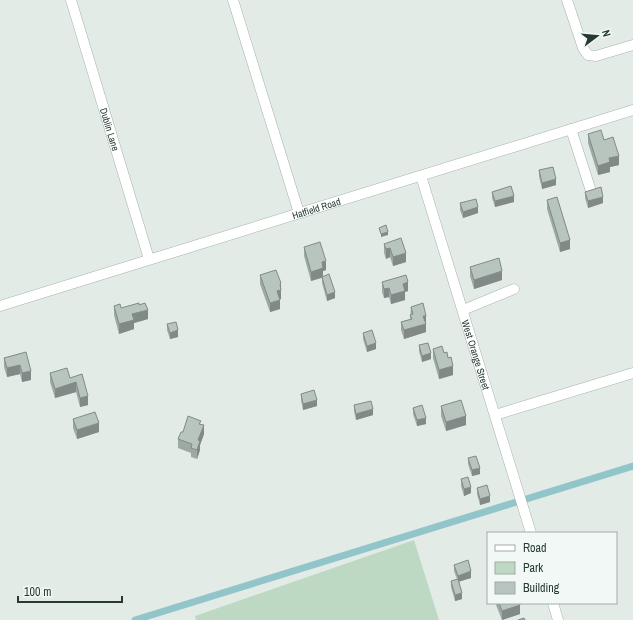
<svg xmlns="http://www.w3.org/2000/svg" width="633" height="620" viewBox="0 0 633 620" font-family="'Archivo Narrow',sans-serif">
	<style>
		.green { fill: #bed9c3 }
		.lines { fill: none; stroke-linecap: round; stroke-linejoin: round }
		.canal { stroke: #91c5ca; stroke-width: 7 }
		.minor-casing { stroke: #a5b2ad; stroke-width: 11 }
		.minor { stroke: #fff; stroke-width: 10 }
		.wall { fill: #9ea9a4 }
		.shaded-wall { fill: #818a86 }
		.building { fill: #b8c5bf; stroke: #818a86 }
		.labels { text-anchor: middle; stroke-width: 3; stroke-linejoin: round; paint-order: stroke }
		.street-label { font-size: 10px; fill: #243a33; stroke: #f2f8f5 }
	</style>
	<rect width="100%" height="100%" fill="#e2ebe6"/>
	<path class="green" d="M414 540 439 620H196L195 616Z"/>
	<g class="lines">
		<path class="canal" d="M135 620 633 466"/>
		<defs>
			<g id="minor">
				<path id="s1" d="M71 0 149 259"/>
				<path d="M233 0 299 213"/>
				<path d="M567 0 583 48 588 55 596 56 633 45"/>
				<path d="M571 129 590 188"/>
				<path id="s2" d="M421 176 531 533"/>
				<path id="s3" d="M0 306 633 110"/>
				<path d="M463 310 514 289"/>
				<path d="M495 415 633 373"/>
				<path d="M553 603 558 620"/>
			</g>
		</defs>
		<use href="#minor" class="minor-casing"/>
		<use href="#minor" class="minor"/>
	</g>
	<g class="wall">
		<path d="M588 134 604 140 619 165 610 167V172L598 175 588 143Z"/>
		<path d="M539 170 556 185 542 189 539 176Z"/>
		<path d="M492 192 514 202 495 207 492 198Z"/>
		<path d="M585 192 603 203 588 208 585 198Z"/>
		<path d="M547 200 570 249 560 252 547 209Z"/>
		<path d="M460 203 478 213 463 218 460 210Z"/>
		<path d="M384 244 406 262 393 266 390 257 386 259 384 253Z"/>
		<path d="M304 247 326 270 323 271V276L335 298 327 301 322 283V278L311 281 304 256Z"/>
		<path d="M470 267 502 280 474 289 470 276Z"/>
		<path d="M260 275 281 287V299H279L280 309 270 312 260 284Z"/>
		<path d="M382 282 408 291 405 292V300L391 304 389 297 384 298 382 292Z"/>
		<path d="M139 305 148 319 134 323V329L119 334 114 315V306L121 308Z"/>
		<path d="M411 307 426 324V332L404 339 401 330V322L410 319Z"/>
		<path d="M167 324 178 337 170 339 167 330Z"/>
		<path d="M363 333 376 349 367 352 363 339Z"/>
		<path d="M419 345 431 359 422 362 419 351Z"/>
		<path d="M433 349 444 353 453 375 439 379 433 358Z"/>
		<path d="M26 352 31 380 22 382 20 374 7 377 4 367V358Z"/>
		<path d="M50 373 70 378 82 374 88 405 80 407 76 392 55 398 50 382Z"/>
		<path d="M301 394 317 406 303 410 301 400Z"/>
		<path d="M354 405 373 415 356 420 354 411Z"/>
		<path d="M441 406 466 425 446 431 441 416Z"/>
		<path d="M413 408 426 424 417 426 413 414Z"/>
		<path d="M73 419 99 432 77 439 73 428Z"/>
		<path d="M201 424 204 434 200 445V450L197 459 191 457V453L178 448V439L183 432Z"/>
		<path d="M468 458 480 474 472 476 468 464Z"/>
		<path d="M461 479 471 493 464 496 461 486Z"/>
		<path d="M477 488 490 502 480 505 477 494Z"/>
		<path d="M488 554V567L487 564V555Z"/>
		<path d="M454 565 471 578 459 581 462 599 455 601 451 587V581L457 579 454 571Z"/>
		<path d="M496 603H520V614L502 620 496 605Z"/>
	</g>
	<g class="shaded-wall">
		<path d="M619 156V165L610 167V172L598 175V166L609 158Z"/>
		<path d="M556 179V185L542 189V183Z"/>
		<path d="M514 196V202L495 207V201Z"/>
		<path d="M603 197V203L588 208V201Z"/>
		<path d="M478 207V213L463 218V212Z"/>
		<path d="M388 232V235L381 237V234Z"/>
		<path d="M570 240V249L560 252V243Z"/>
		<path d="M390 248V257L386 259V249Z"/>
		<path d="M406 253V262L393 266V257Z"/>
		<path d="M326 261V270L323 271V277L311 281V272L322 262Z"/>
		<path d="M502 271V280L474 289V280Z"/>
		<path d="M408 282V291L405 292V300L391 304V295L403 284Z"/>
		<path d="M281 283V299L277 300V291L280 284Z"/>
		<path d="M389 288V297L384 298V289Z"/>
		<path d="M335 292V298L327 301V295Z"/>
		<path d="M280 300V309L270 312V303Z"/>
		<path d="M148 310V319L134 323V329L119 334V324L132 314Z"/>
		<path d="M423 316H426V332L404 339V330Z"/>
		<path d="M178 330V337L170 339V333Z"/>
		<path d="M376 343V349L367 352V346Z"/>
		<path d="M431 353V359L422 362V356Z"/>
		<path d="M20 365V374L7 377V368Z"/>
		<path d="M453 366V375L439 379V370Z"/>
		<path d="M31 371V380L22 382V373Z"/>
		<path d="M76 382V392L55 398V389Z"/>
		<path d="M88 396V405L80 407V398Z"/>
		<path d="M317 400V406L303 410V404Z"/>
		<path d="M373 409V415L356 420V414Z"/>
		<path d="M466 416V425L446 431V422Z"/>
		<path d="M426 418V424L417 426V420Z"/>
		<path d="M99 423V432L77 439V430Z"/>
		<path d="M204 425V434L200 445V450L197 459V450L198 440Z"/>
		<path d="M480 468V474L472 476V470Z"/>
		<path d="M471 487V493L464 496V489Z"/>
		<path d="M490 496V502L480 505V499Z"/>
		<path d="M471 571V578L458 582V576Z"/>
		<path d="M462 593V599L455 601V595Z"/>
		<path d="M520 605V614L502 620V611Z"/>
	</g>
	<g class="building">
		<path d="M601 130 604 140 613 137 619 156 609 158 610 162 598 166 588 134Z"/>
		<path d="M553 167 556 179 542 183 539 170Z"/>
		<path d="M511 186 514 196 495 201 492 192Z"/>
		<path d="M601 187 603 197 588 201 585 192Z"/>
		<path d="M557 197 570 240 560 243 547 200Z"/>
		<path d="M476 199 478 207 463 212 460 203Z"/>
		<path d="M386 225 388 232 381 234 379 228Z"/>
		<path d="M401 238 406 253 393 257 390 248 386 249 384 244Z"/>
		<path d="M320 242 326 261 322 262 323 268 311 272 304 247Z"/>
		<path d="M499 258 502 271 474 280 470 267Z"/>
		<path d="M276 270 281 283 280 284 281 290 277 291 280 300 270 303 260 275Z"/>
		<path d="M329 274 335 292 327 295 322 277Z"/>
		<path d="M406 275 408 282 403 284 405 291 391 295 389 288 384 289 382 282Z"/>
		<path d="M139 303V305L145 303 148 310 132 314 134 320 119 324 114 306 120 304 121 308Z"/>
		<path d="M423 303 426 316H423L426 324 404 330 401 322 412 319 410 315 413 314 411 307Z"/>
		<path d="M176 322 178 330 170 333 167 324Z"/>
		<path d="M372 330 376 343 367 346 363 333Z"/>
		<path d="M428 343 431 353 422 356 419 345Z"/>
		<path d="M442 346 444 353 447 352 448 358 451 357 453 366 439 370 433 349Z"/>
		<path d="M26 352 31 371 22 373 20 365 7 368 4 358Z"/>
		<path d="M67 368 70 378 82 374 88 396 80 398 76 382 55 389 50 373Z"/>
		<path d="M314 390 317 400 303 404 301 394Z"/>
		<path d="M461 400 466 416 446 422 441 406Z"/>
		<path d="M371 401 373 409 356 414 354 405Z"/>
		<path d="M422 405 426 418 417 420 413 408Z"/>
		<path d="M95 412 99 423 77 430 73 419Z"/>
		<path d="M188 416 201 421 199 424 204 425 198 440 200 441 197 450 191 448 192 444 178 439 181 432H183Z"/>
		<path d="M476 456 480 468 472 470 468 458Z"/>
		<path d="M468 477 471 487 464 489 461 479Z"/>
		<path d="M487 485 490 496 480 499 477 488Z"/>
		<path d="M468 560 471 571 458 576 454 565Z"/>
		<path d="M458 579 462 593 455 595 451 581Z"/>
		<path d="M499 603H520V605L502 611Z"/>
		<path d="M524 618 525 620H518Z"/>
	</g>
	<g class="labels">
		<g class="street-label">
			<text dy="4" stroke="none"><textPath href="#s1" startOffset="135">Dublin Lane</textPath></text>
			<text dy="4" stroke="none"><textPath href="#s3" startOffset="331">Hatfield Road</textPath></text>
			<text dy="4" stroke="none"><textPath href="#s2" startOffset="187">West Orange Street</textPath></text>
		</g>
	</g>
	<rect x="487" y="532" width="130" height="72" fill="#f2f8f5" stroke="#a0aca7"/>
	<rect x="495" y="545" width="20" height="6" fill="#ffffff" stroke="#a0aca7"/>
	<text x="523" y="552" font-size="12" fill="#243a33">Road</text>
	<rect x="495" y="562" width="20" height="12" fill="#bed9c3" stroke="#a0aca7"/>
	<text x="523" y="572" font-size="12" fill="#243a33">Park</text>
	<rect x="495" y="582" width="20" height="12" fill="#b8c5bf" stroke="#a0aca7"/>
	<text x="523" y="592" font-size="12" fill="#243a33">Building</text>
	<g transform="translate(597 36) rotate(74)" stroke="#f2f8f5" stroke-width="3" paint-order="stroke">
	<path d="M0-3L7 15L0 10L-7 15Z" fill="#243a33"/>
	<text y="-6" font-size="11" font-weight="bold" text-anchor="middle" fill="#243a33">N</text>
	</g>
	<path d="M18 596v6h104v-6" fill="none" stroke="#243a33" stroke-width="2"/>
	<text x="24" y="596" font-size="12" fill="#243a33" stroke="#f2f8f5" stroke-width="3" paint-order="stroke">100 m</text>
</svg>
